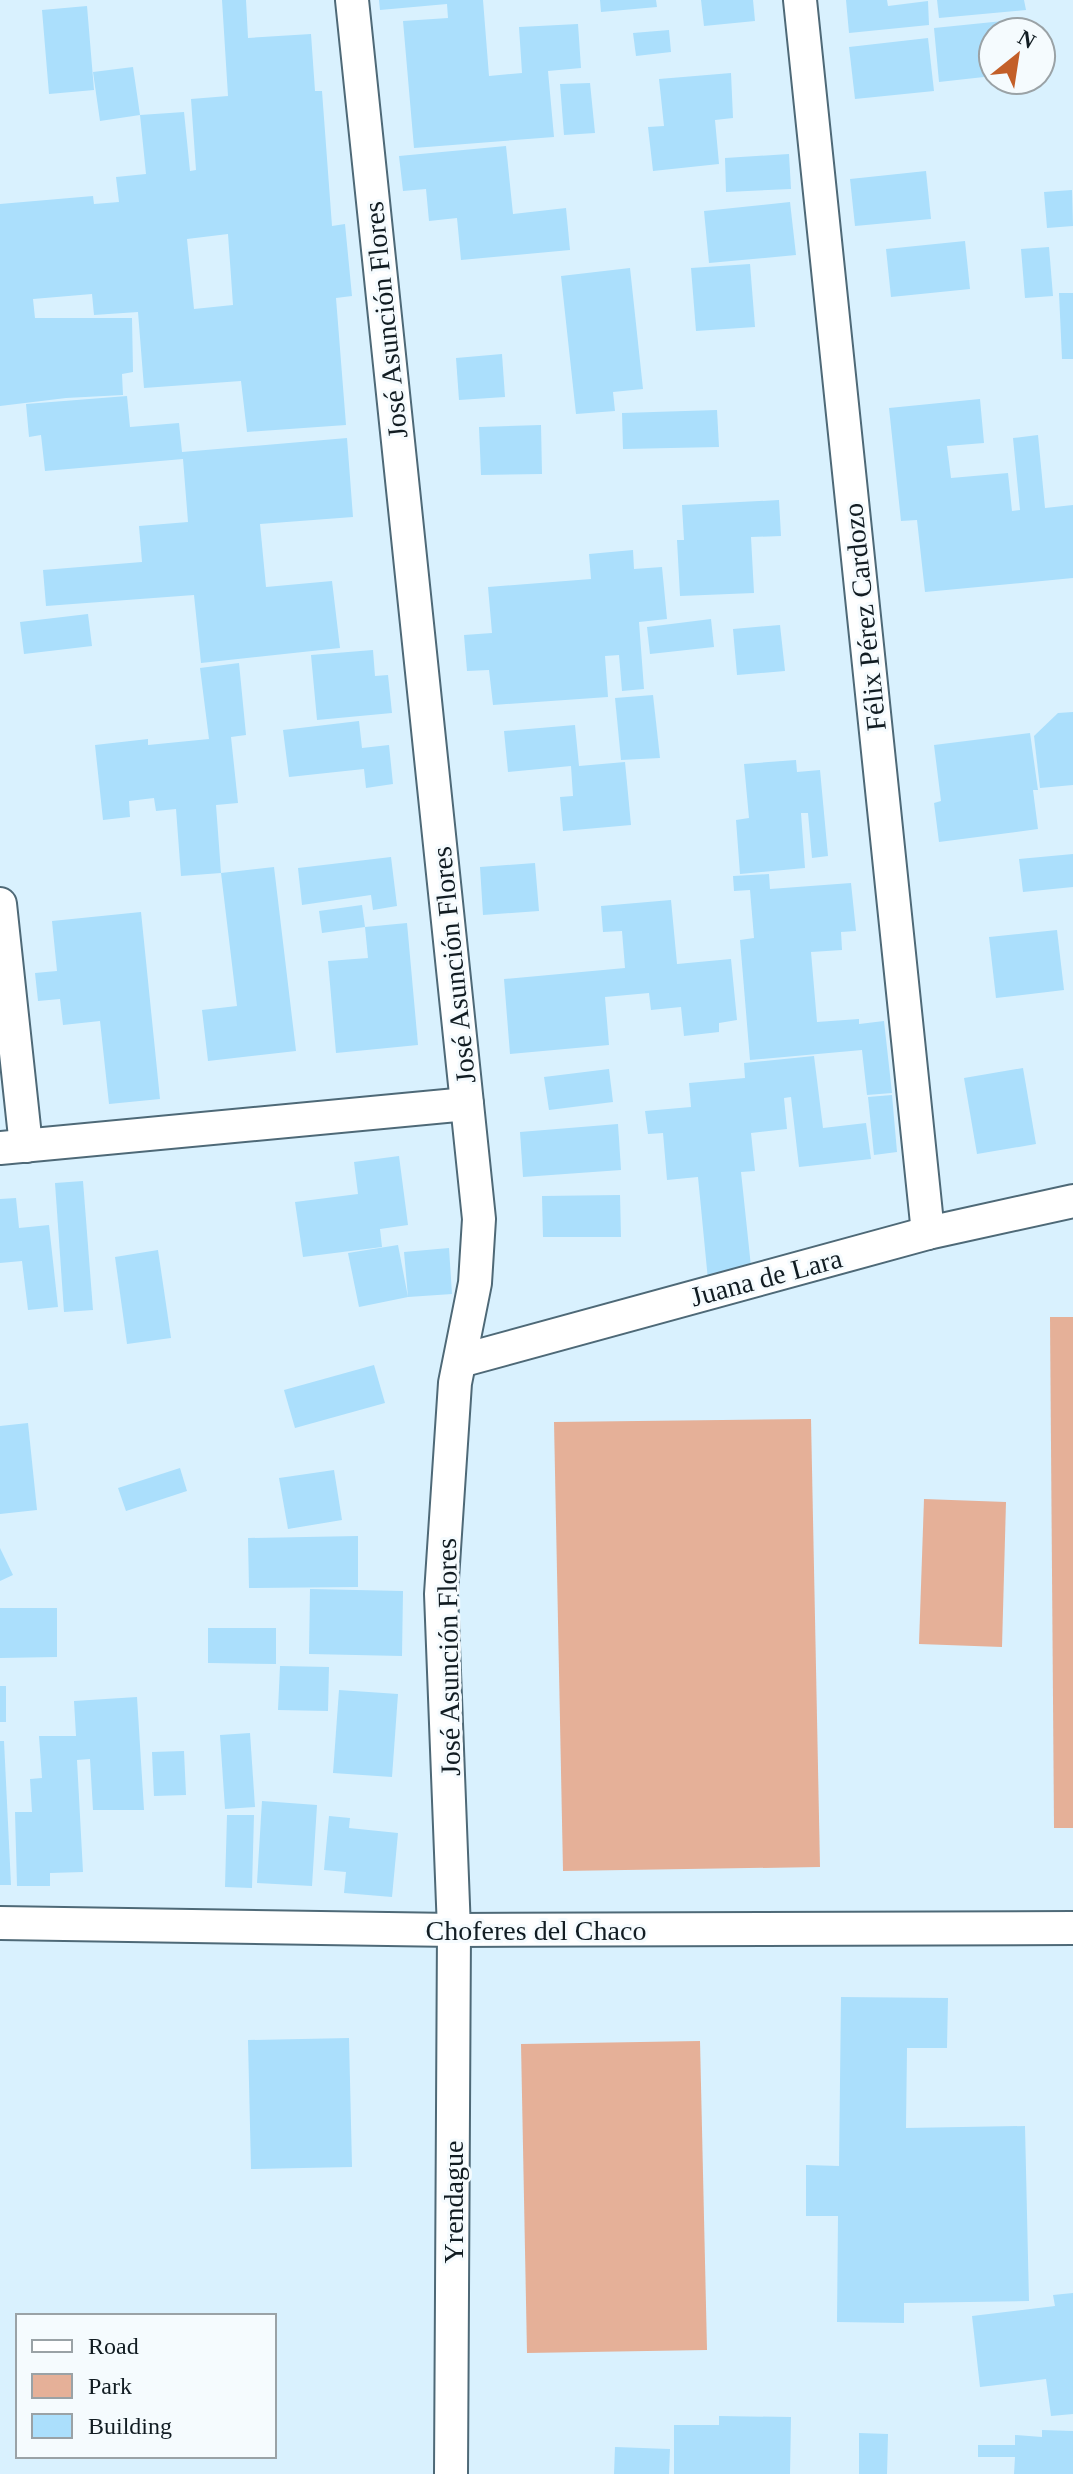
<svg xmlns="http://www.w3.org/2000/svg" width="1073" height="2474" viewBox="0 0 1073 2474" font-family="'Times New Roman',serif">
	<style>
		.green { fill: #e5b098 }
		.building { fill: #abdffc; fill-rule: evenodd }
		.lines { fill: none; stroke-linecap: round; stroke-linejoin: round }
		.minor-casing { stroke: #4e6977; stroke-width: 36 }
		.minor { stroke: #fff; stroke-width: 32 }
		.labels { text-anchor: middle; stroke-width: 6; stroke-linejoin: round; paint-order: stroke }
		.street-label { font-size: 28px; fill: #111c22; stroke: #f5fbfe }
	</style>
	<rect width="100%" height="100%" fill="#d9f1fe"/>
	<g class="green">
		<path d="M1050 1317H1073V1828H1054Z"/>
		<path d="M811 1419 820 1867 563 1871 554 1422Z"/>
		<path d="M924 1499 1006 1502 1002 1647 919 1644Z"/>
		<path d="M700 2041 707 2350 527 2353 521 2044Z"/>
	</g>
	<g class="building">
		<path d="M222 0H246L248 38 311 34 315 91H322L332 226 345 224 352 296 336 298 346 425 247 432 241 381 144 388 138 312 94 315 92 294 33 299 35 318H132L133 372 122 374 123 395 66 398 0 406V204L93 196 94 204 119 202 116 177 146 174 140 115 100 121 93 72 133 67 140 115 184 112 190 171 196 170 191 99 228 96ZM228 234 233 305 194 309 187 239Z"/>
		<path d="M379 0H483L489 76 522 73 519 27 578 24 581 68 548 71 554 137 414 148 403 21 448 18 447 4 380 10Z"/>
		<path d="M600 0H656L657 7 601 12Z"/>
		<path d="M701 0H753L755 21 704 26Z"/>
		<path d="M846 0H887L888 6 928 1 929 25 849 33Z"/>
		<path d="M937 0H1024L1026 10 939 18Z"/>
		<path d="M87 6 94 90 49 94 42 10Z"/>
		<path d="M1023 19 1024 32H993V76L939 82 934 28Z"/>
		<path d="M669 30 671 52 636 56 633 33Z"/>
		<path d="M928 38 934 91 855 99 849 47Z"/>
		<path d="M731 73 733 118 715 120 719 164 653 171 648 127 664 126 659 79Z"/>
		<path d="M996 80H1027L1028 84 997 87Z"/>
		<path d="M590 83 595 133 564 135 560 84Z"/>
		<path d="M506 146 513 214 566 208 570 250 461 260 457 218 429 221 426 189 403 191 399 156Z"/>
		<path d="M789 154 791 189 726 192 725 158Z"/>
		<path d="M926 171 931 219 855 226 850 179Z"/>
		<path d="M1072 190 1073 226 1047 228 1044 192Z"/>
		<path d="M790 202 796 255 709 263 704 211Z"/>
		<path d="M965 241 970 289 891 297 886 249Z"/>
		<path d="M1049 247 1053 296 1025 298 1021 249Z"/>
		<path d="M750 264 755 327 696 331 691 268Z"/>
		<path d="M630 268 643 389 613 392 615 411 576 414 561 276Z"/>
		<path d="M1059 293H1073V359H1062Z"/>
		<path d="M502 354 505 397 459 400 456 358Z"/>
		<path d="M127 396 130 427 179 423 182 452 347 438 353 517 260 524 266 587 332 581 340 648 201 663 194 595 46 606 43 570 142 562 139 526 188 522 183 459 45 471 41 435 29 437 26 404Z"/>
		<path d="M980 399 984 443 947 446 951 478 1008 473 1012 511 1020 510 1013 438 1038 435 1045 508 1073 505V578L925 592 917 520 901 521 889 408Z"/>
		<path d="M717 410 719 447 623 449 622 413Z"/>
		<path d="M541 425 542 474 481 475 479 427Z"/>
		<path d="M779 500 781 536 751 537 754 593 680 596 677 540H684L682 505Z"/>
		<path d="M633 550 634 569 662 567 667 619 639 622 644 689 622 691 619 655 605 656 608 697 493 705 489 670 467 671 464 635 492 633 488 587 591 579 589 554Z"/>
		<path d="M88 614 92 646 24 654 20 622Z"/>
		<path d="M711 619 714 647 650 654 647 627Z"/>
		<path d="M780 625 785 671 737 675 733 629Z"/>
		<path d="M373 650 375 676 388 675 392 713 317 720 311 655Z"/>
		<path d="M239 663 246 735 231 737 238 803 216 805 221 873 181 876 176 809 156 811 154 798 129 801 130 817 103 820 95 745 148 739V745L209 739 200 668Z"/>
		<path d="M653 695 660 758 621 760 615 698Z"/>
		<path d="M1073 712V785L1040 788 1034 736 1058 713Z"/>
		<path d="M359 721 362 748 389 745 393 784 366 788 364 769 289 777 283 730Z"/>
		<path d="M575 725 579 766 625 762 631 825 563 831 560 797 573 796 571 766 508 772 504 731Z"/>
		<path d="M1030 733 1038 790H1033L1038 829 939 842 934 803 941 801 934 745Z"/>
		<path d="M796 760 797 772 820 770 828 856 812 858 808 813H801L805 868 740 874 736 820 749 818 744 764Z"/>
		<path d="M1073 854V887L1023 892 1019 859Z"/>
		<path d="M391 857 397 906 373 910 371 895 302 905 298 868Z"/>
		<path d="M535 863 539 911 483 915 480 867Z"/>
		<path d="M274 867 296 1051 208 1061 202 1010 237 1006 221 873Z"/>
		<path d="M769 874 770 889 851 883 856 931 841 932 842 950 811 952 817 1022 859 1019V1024L884 1021 892 1093 867 1095 862 1050 750 1060 740 940 754 938 750 890 734 891 733 876Z"/>
		<path d="M671 900 677 964 731 959 737 1020 719 1023V1032L684 1036 681 1007 651 1010 649 993 605 997 609 1045 510 1054 504 979 625 968 622 931 603 932 601 906Z"/>
		<path d="M362 905 365 927 322 933 319 911Z"/>
		<path d="M141 912 160 1099 109 1104 100 1021 63 1025 60 999 38 1001 35 973 57 971 52 921Z"/>
		<path d="M407 923 418 1045 336 1053 328 961 368 958 365 927Z"/>
		<path d="M1057 930 1064 990 996 998 989 937Z"/>
		<path d="M814 1056 823 1128 866 1123 871 1159 799 1167 791 1097 784 1098 787 1129 751 1133 755 1171 741 1172 752 1276 708 1280 698 1177 667 1180 663 1133 648 1134 645 1111 691 1107 689 1083 745 1078 744 1063Z"/>
		<path d="M1023 1068 1036 1144 977 1154 964 1078Z"/>
		<path d="M609 1069 613 1102 549 1110 544 1077Z"/>
		<path d="M892 1095 897 1152 874 1155 868 1097Z"/>
		<path d="M618 1124 621 1170 523 1177 520 1132Z"/>
		<path d="M399 1156 408 1225 380 1229 382 1247 303 1257 295 1202 358 1194 354 1162Z"/>
		<path d="M83 1181 93 1310 64 1312 55 1183Z"/>
		<path d="M620 1195 621 1237H543L542 1196Z"/>
		<path d="M16 1198 19 1228 49 1225 58 1307 28 1310 22 1261 0 1263V1199Z"/>
		<path d="M398 1245 408 1297 404 1252 449 1248 452 1294 408 1297 359 1307 348 1253Z"/>
		<path d="M158 1250 171 1338 127 1344 115 1257Z"/>
		<path d="M374 1365 385 1403 295 1428 284 1390Z"/>
		<path d="M28 1423 37 1510 0 1514V1426Z"/>
		<path d="M180 1468 187 1491 126 1511 118 1488Z"/>
		<path d="M334 1470 342 1520 288 1529 279 1478Z"/>
		<path d="M358 1536V1587L249 1588 248 1538Z"/>
		<path d="M0 1548 13 1575 0 1581Z"/>
		<path d="M310 1589 403 1591 402 1656 309 1654Z"/>
		<path d="M0 1608H57V1657L0 1658Z"/>
		<path d="M208 1628H276V1664L208 1663Z"/>
		<path d="M280 1666 329 1667 328 1711 278 1710Z"/>
		<rect x="0" y="1686" width="6" height="36"/>
		<path d="M339 1690 398 1694 392 1777 333 1773Z"/>
		<path d="M137 1697 144 1810H93L90 1759 77 1760 83 1872 50 1873V1886H17L15 1812H32L30 1779 42 1778 39 1736H76L74 1701Z"/>
		<path d="M250 1733 255 1807 225 1809 220 1735Z"/>
		<path d="M0 1741H4L11 1885H0Z"/>
		<path d="M184 1751 186 1795 154 1796 152 1752Z"/>
		<path d="M262 1801 317 1805 312 1886 257 1883Z"/>
		<path d="M227 1815H254L252 1888 225 1887Z"/>
		<path d="M329 1816 350 1818 349 1828 398 1833 392 1897 344 1893 346 1872 324 1870Z"/>
		<path d="M841 1997 948 1998 947 2048H907L906 2128 1025 2126 1029 2301 904 2303V2323L837 2322 838 2216H806V2165L839 2166Z"/>
		<path d="M349 2038 352 2167 251 2169 248 2040Z"/>
		<path d="M1073 2293V2414L1051 2416 1046 2379 980 2387 972 2316 1055 2306 1053 2295Z"/>
		<path d="M719 2416 791 2417 790 2474H674V2425H719Z"/>
		<path d="M1042 2430 1073 2431V2474H1014L1015 2457H978V2445H1015V2435L1042 2437Z"/>
		<path d="M859 2433 888 2434 887 2474H859Z"/>
		<path d="M615 2447 670 2449 669 2474H614Z"/>
	</g>
	<g class="lines">
		<defs>
			<g id="minor">
				<path d="M352 0 479 1219 475 1283 455 1383 441 1594 454 1930 451 2474"/>
				<path d="M800 0 928 1233"/>
				<path d="M0 904 26 1146"/>
				<path d="M0 1148 467 1104"/>
				<path d="M460 1361 928 1233 1073 1201"/>
				<path d="M0 1923 454 1930 1073 1928"/>
			</g>
		</defs>
		<use href="#minor" class="minor-casing"/>
		<use href="#minor" class="minor"/>
	</g>
	<g class="labels">
		<g class="street-label">
			<text transform="translate(385 320) rotate(-96)" y="10">José Asunción Flores</text>
			<text transform="translate(864 617) rotate(-96)" y="10">Félix Pérez Cardozo</text>
			<text transform="translate(453 965) rotate(-96)" y="10">José Asunción Flores</text>
			<text transform="translate(766 1277) rotate(-15)" y="10">Juana de Lara</text>
			<text transform="translate(448 1657) rotate(-91)" y="10">José Asunción Flores</text>
			<text x="536" y="1940">Choferes del Chaco</text>
			<text transform="translate(453 2202) rotate(-90)" y="10">Yrendague</text>
		</g>
	</g>
	<rect x="16" y="2314" width="260" height="144" fill="#f5fbfe" stroke="#9aa2a6" stroke-width="2"/>
	<rect x="32" y="2340" width="40" height="12" fill="#ffffff" stroke="#9aa2a6" stroke-width="2"/>
	<text x="88" y="2354" font-size="24" fill="#111c22">Road</text>
	<rect x="32" y="2374" width="40" height="24" fill="#e5b098" stroke="#9aa2a6" stroke-width="2"/>
	<text x="88" y="2394" font-size="24" fill="#111c22">Park</text>
	<rect x="32" y="2414" width="40" height="24" fill="#abdffc" stroke="#9aa2a6" stroke-width="2"/>
	<text x="88" y="2434" font-size="24" fill="#111c22">Building</text>
	<g transform="translate(1017 56) rotate(30)"><circle r="38" fill="#f5fbfe" stroke="#9aa2a6" stroke-width="2"/>
	<path d="M0-6L14 30L0 20L-14 30Z" fill="#c35f29"/>
	<text y="-12" font-size="22" font-weight="bold" text-anchor="middle" fill="#111c22">N</text>
	</g>
</svg>
